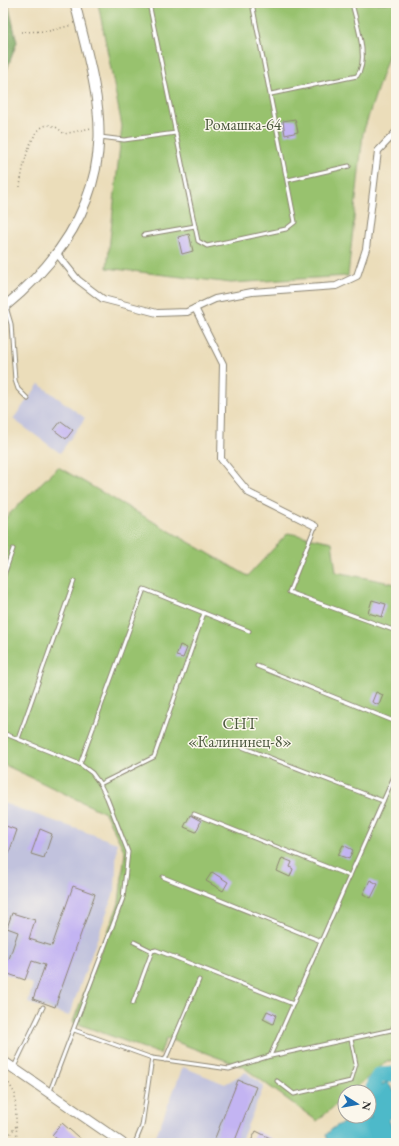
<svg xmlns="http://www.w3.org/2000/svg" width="399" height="1146" viewBox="0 0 399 1146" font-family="'EB Garamond',serif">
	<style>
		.industrial { fill: #c1c2dd }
		.green { fill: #98c26e; stroke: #62764c }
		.forest { fill: #7aa861; stroke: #526a46 }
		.water { fill: #4db9c9; stroke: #3c727a }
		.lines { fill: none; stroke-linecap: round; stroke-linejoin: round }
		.river { stroke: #4db9c9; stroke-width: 15 }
		.building { fill: #c3b4f2 }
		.lane-casing { stroke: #8b8472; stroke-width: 5 }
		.street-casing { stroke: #8b8472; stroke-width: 8 }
		.secondary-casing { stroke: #8b8472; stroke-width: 11 }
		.path { stroke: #8b8472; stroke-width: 1.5; stroke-dasharray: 1 3; stroke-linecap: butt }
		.lane { stroke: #fff; stroke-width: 3 }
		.street { stroke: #fff; stroke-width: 6 }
		.secondary { stroke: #fff; stroke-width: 9 }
		.labels { text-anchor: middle; stroke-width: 3; stroke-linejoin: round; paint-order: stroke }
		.park-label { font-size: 16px; fill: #4c583f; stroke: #fbf7ec }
	</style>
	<rect width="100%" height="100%" fill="#fbf7ec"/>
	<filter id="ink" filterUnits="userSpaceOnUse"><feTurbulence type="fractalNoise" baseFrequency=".025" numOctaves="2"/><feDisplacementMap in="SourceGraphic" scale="8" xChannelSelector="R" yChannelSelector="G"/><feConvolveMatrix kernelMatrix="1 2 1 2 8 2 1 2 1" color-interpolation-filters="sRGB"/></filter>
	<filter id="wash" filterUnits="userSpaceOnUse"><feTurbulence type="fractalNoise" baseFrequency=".012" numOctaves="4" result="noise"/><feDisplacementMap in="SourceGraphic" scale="16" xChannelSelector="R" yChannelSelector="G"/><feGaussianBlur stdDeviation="0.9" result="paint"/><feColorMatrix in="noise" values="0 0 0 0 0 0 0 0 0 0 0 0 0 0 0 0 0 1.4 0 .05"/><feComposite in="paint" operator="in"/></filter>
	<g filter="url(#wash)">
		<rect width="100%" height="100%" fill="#ebddba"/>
		<g class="industrial">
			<path d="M39 384 85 418 60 453 13 419Z"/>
			<path d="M3 803 117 843 115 890 69 1016 28 1003 33 984 3 973Z"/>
			<path d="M183 1067 225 1084 246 1072 264 1086 240 1143H153Z"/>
		</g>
		<g class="green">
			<path d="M98 3H396V32L363 133 348 276 231 283 107 268 122 126Z"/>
			<path d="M58 467 248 576 288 533 332 542 336 572 396 584V1061L386 1062 351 1092H345V1097L317 1121 243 1067 166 1038 160 1054 73 1022 119 903 125 852 105 813 3 764V520Z"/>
		</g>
		<path class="forest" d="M3 3H8L17 42 3 80Z"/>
		<path class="water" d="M387 1082 394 1091H396V1114H394L389 1120 396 1137V1143H329L326 1135C338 1121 354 1119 371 1118L369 1113V1092H367Z"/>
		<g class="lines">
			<path class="river" d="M387 1143 373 1088 374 1083 379 1075 396 1074"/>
		</g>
		<g id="blocks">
			<g class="building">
				<path d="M295 119 298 132 285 135 283 121Z"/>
				<path d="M189 234 193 251 182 254 178 237Z"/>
				<path d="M61 421 73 430 66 439 54 430Z"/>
				<path d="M372 600 386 604 382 617 368 613Z"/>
				<path d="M180 645 187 648 183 658 176 656Z"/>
				<path d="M376 692 383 695 379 705 372 702Z"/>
				<path d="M190 815 201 821 196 832 184 827Z"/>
				<path d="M3 825 17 830 9 853 3 851Z"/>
				<path d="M40 829 52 834 44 858 31 854Z"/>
				<path d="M343 845 353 850 349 859 338 855Z"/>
				<path d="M282 858 292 862 290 867 293 869 290 877 277 871Z"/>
				<path d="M212 872 228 882 223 891 206 881Z"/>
				<path d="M370 880 378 884 371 898 363 894Z"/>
				<path d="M73 886 95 894 55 1007 33 999 45 965 32 961 25 980 3 972V957L9 959 18 932 7 928 12 913 35 920 29 939 52 946Z"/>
				<path d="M267 1011 276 1015 273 1024 263 1019Z"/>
				<path d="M238 1080 256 1087 234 1143H213Z"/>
				<path d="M62 1123 85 1143H62L52 1135Z"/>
				<path d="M256 1131 280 1143H250Z"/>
			</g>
		</g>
	</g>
	<g filter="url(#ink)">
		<use href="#blocks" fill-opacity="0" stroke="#8b8472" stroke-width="1"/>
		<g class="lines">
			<defs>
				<g id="lane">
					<path d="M149 3 198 241 207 246 286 229 295 222 252 3"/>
					<path d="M271 94 357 76C370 60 356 22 352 3"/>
					<path d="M100 137 124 140 176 133"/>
					<path d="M288 180 349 166"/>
					<path d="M144 235 195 226"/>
					<path d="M6 307 11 324 15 380 18 389 28 399"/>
					<path d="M315 527 289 592 396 631"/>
					<path d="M3 578 13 549"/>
					<path d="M257 666 396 722"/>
					<path d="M3 733 80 764 92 773 100 784 107 798 128 852 123 898 50 1091"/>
					<path d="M18 739 74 581"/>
					<path d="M242 747 383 801"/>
					<path d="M80 764 144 589 249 631"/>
					<path d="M100 784 154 757 204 613"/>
					<path d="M194 814 350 876"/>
					<path d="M163 877 321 941"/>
					<path d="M134 942 152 951 156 950 293 1004"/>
					<path d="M133 1003 152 951"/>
					<path d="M74 1030 152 1058 229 1069 270 1056 396 772"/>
					<path d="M392 1030 396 1022"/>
					<path d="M271 1056 396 1029"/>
					<path d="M165 1060 199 980"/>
					<path d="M14 1067 43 1007"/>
					<path d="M277 1081 294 1094 351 1081 356 1064 351 1039"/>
					<path d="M135 1143 142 1126 152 1058"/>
				</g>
				<g id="street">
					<path d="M58 255 78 280 103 299 157 313 187 312 215 299 252 292 336 286 357 276 366 249 378 151 396 132"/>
					<path d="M195 308 223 364 221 459 249 493 315 526"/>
				</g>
				<g id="secondary">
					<path d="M3 308C57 264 97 209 99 137 100 93 85 46 75 3"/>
					<path d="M3 1061 122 1143"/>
				</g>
			</defs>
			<use href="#lane" class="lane-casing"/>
			<use href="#street" class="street-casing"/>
			<use href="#secondary" class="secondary-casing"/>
			<g class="path">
				<path d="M21 32 49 31 72 25"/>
				<path d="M20 187C22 169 34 101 64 134L91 128"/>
				<path d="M3 1073 15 1094 17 1143"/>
				<path d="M3 1143 17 1125"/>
			</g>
			<use href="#lane" class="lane"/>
			<use href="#street" class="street"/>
			<use href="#secondary" class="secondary"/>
		</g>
	</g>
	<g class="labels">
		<g class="park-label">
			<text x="243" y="130">Ромашка-64</text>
			<text x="240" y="729">СНТ<tspan x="240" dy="18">«Калининец-8»</tspan></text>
		</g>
	</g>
	<rect width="399" height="1146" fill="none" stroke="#fbf7ec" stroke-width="16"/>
	<g transform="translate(357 1104) rotate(101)"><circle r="19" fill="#fbf7ec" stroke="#a8a59f"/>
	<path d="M0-3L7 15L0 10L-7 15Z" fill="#1f6fb2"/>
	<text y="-6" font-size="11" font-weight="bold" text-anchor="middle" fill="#2b2b2b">N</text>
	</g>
</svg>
